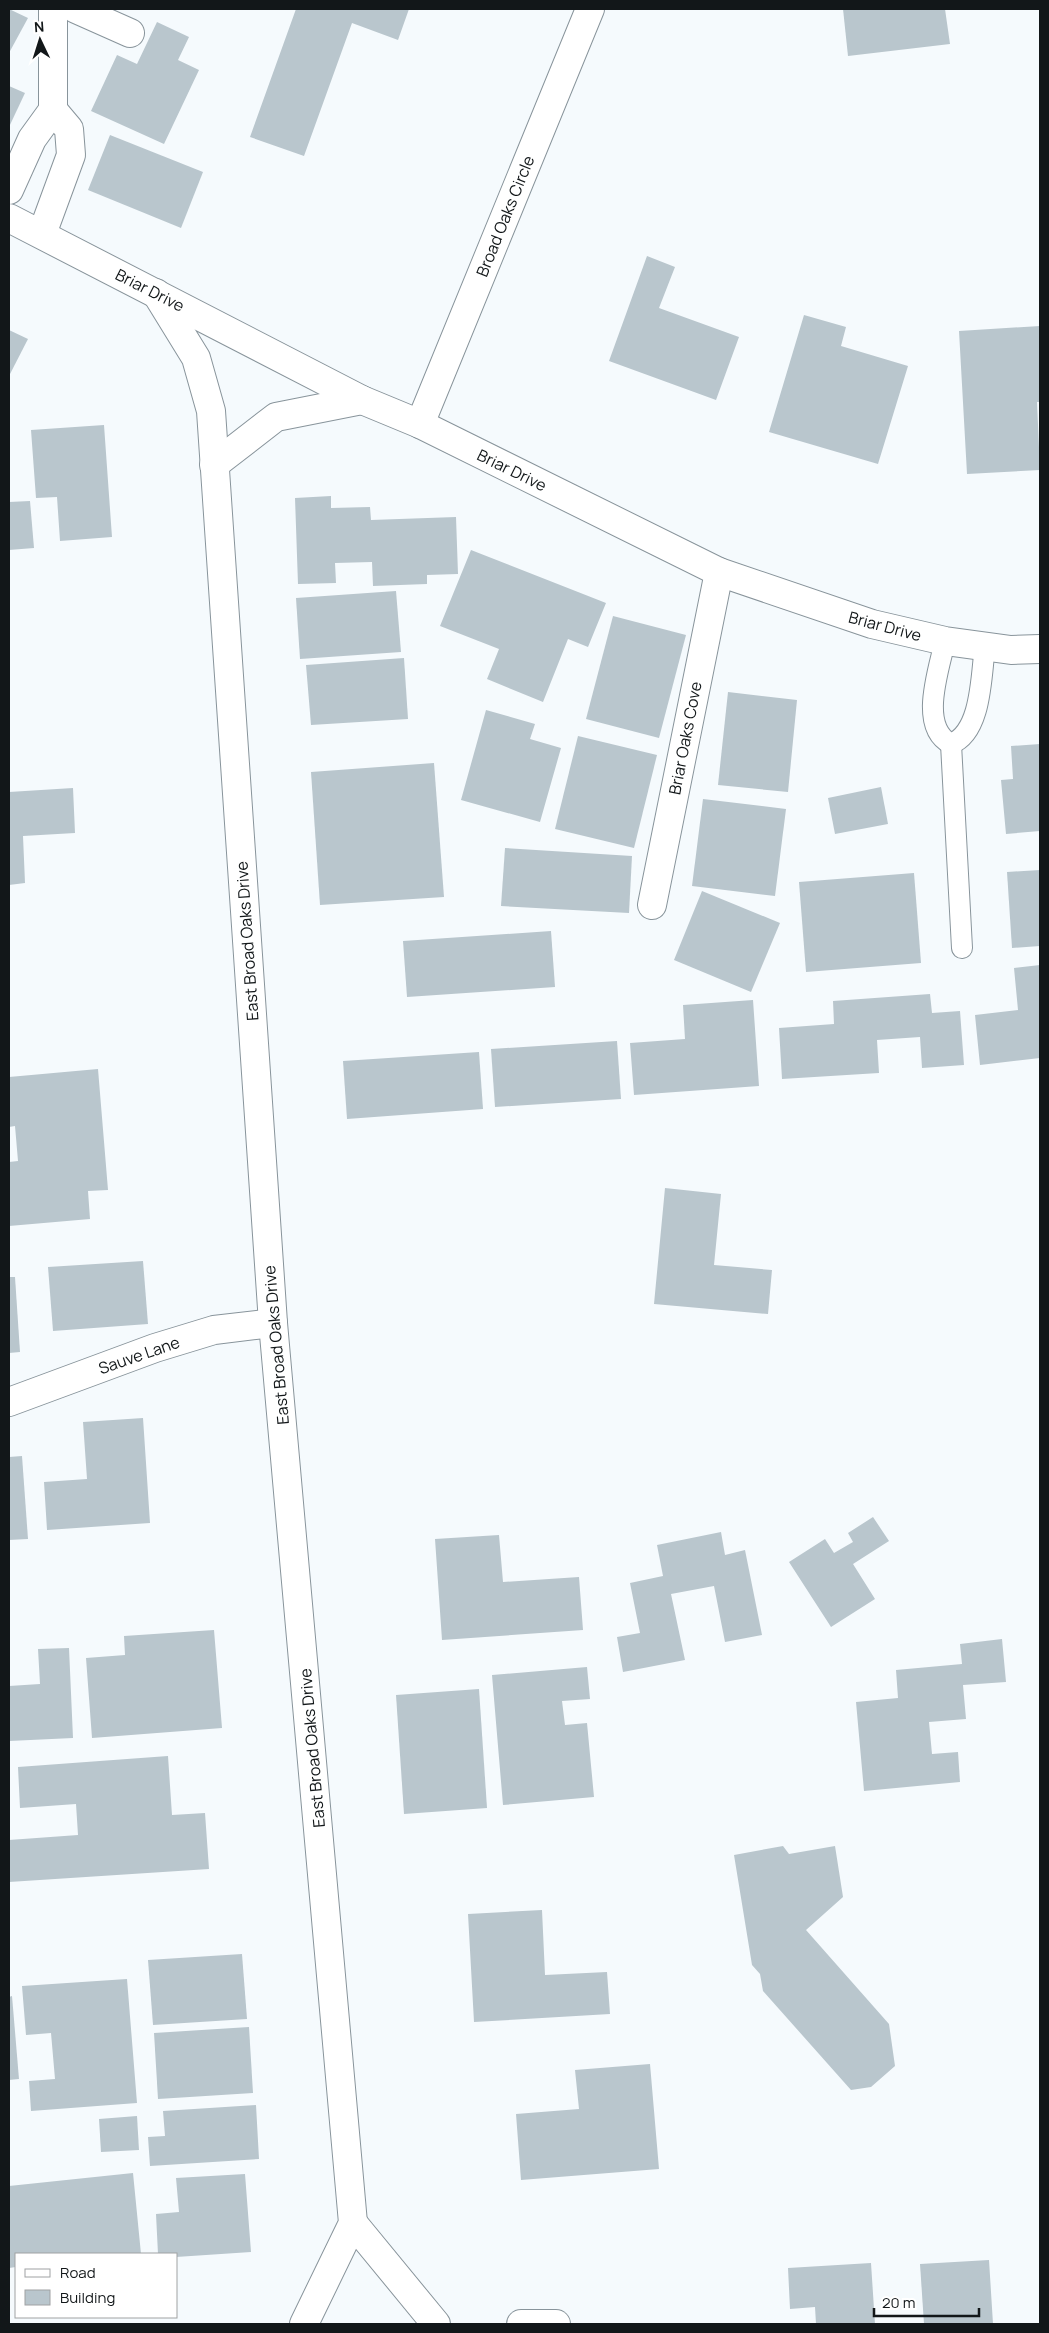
<svg xmlns="http://www.w3.org/2000/svg" width="1049" height="2333" viewBox="0 0 1049 2333" font-family="Manrope,sans-serif">
	<style>
		.building { fill: #b9c6cd }
		.lines { fill: none; stroke-linecap: round; stroke-linejoin: round }
		.service-casing { stroke: #88949b; stroke-width: 22 }
		.minor-casing { stroke: #88949b; stroke-width: 30 }
		.tertiary-casing { stroke: #88949b; stroke-width: 30 }
		.service { stroke: #fff; stroke-width: 20 }
		.minor { stroke: #fff; stroke-width: 28 }
		.tertiary { stroke: #fff; stroke-width: 28 }
		.labels { text-anchor: middle; stroke-width: 4; stroke-linejoin: round; paint-order: stroke }
		.street-label { font-size: 16px; fill: #121719; stroke: #fff }
	</style>
	<rect width="100%" height="100%" fill="#f5fafd"/>
	<g class="building">
		<path d="M9 9 28 18 9 53Z"/>
		<path d="M296 9H409L398 40 352 23 304 156 250 137Z"/>
		<path d="M843 9H945L950 44 848 56Z"/>
		<path d="M157 22 189 37 178 60 199 70 164 144 91 111 117 55 137 64Z"/>
		<path d="M9 86 25 93 9 127Z"/>
		<path d="M110 135 203 172 181 228 88 190Z"/>
		<path d="M647 256 675 267 659 308 739 337 716 400 609 361Z"/>
		<path d="M804 315 846 327 841 346 908 366 878 464 769 432Z"/>
		<path d="M1040 326V402H1037L1040 470 967 474 959 331Z"/>
		<path d="M9 330 28 339 9 376Z"/>
		<path d="M104 425 112 537 60 541 57 497 36 498 31 430Z"/>
		<path d="M331 496V508L370 507 371 520 456 517 458 574 427 575V584L373 586 372 562 335 563 336 583 298 584 295 498Z"/>
		<path d="M30 501 34 548 9 550V502Z"/>
		<path d="M471 550 606 603 588 647 568 639 543 702 487 679 499 649 440 626Z"/>
		<path d="M396 591 401 652 300 659 296 598Z"/>
		<path d="M613 616 686 635 659 738 586 719Z"/>
		<path d="M404 658 408 719 311 725 306 665Z"/>
		<path d="M728 692 797 700 788 792 718 785Z"/>
		<path d="M486 710 535 724 530 739 561 748 540 822 461 800Z"/>
		<path d="M578 736 657 755 634 848 555 829Z"/>
		<path d="M1040 744V831L1006 834 1001 780 1013 779 1011 746Z"/>
		<path d="M434 763 444 897 320 905 311 772Z"/>
		<path d="M881 787 888 824 835 834 828 798Z"/>
		<path d="M73 788 75 833 23 836 25 883 9 885V792Z"/>
		<path d="M703 799 786 809 775 896 692 886Z"/>
		<path d="M505 848 632 856 629 913 501 906Z"/>
		<path d="M1040 870V946L1012 948 1007 872Z"/>
		<path d="M914 873 921 963 806 972 799 882Z"/>
		<path d="M702 891 780 923 751 992 674 960Z"/>
		<path d="M551 931 555 987 407 997 403 941Z"/>
		<path d="M1040 965V1058L980 1065 975 1015 1018 1010 1014 968Z"/>
		<path d="M930 994 932 1013 960 1011 964 1065 922 1068 920 1037 877 1040 879 1073 782 1079 779 1028 834 1024 833 1001Z"/>
		<path d="M753 1000 759 1086 634 1095 630 1043 685 1039 683 1005Z"/>
		<path d="M617 1041 621 1099 495 1107 491 1049Z"/>
		<path d="M479 1052 483 1109 347 1119 343 1061Z"/>
		<path d="M98 1069 108 1190 88 1191 90 1219 9 1226V1162L18 1161 15 1126 9 1127V1077Z"/>
		<path d="M665 1188 721 1194 714 1265 772 1270 768 1314 654 1304Z"/>
		<path d="M143 1261 148 1324 53 1331 48 1267Z"/>
		<path d="M9 1277H15L20 1352 9 1353Z"/>
		<path d="M143 1418 150 1523 47 1530 44 1482 87 1479 83 1422Z"/>
		<path d="M22 1456 28 1539 9 1540V1457Z"/>
		<path d="M873 1517 889 1541 853 1564 875 1599 831 1627 789 1562 825 1539 834 1553 853 1542 848 1533Z"/>
		<path d="M721 1532 725 1555 745 1550 762 1635 725 1642 714 1586 671 1594 685 1660 623 1672 617 1637 640 1633 630 1583 663 1576 657 1545Z"/>
		<path d="M499 1535 503 1582 579 1577 583 1630 442 1640 435 1539Z"/>
		<path d="M214 1630 222 1728 92 1738 86 1658 125 1655 124 1636Z"/>
		<path d="M1002 1639 1006 1682 963 1685 966 1719 929 1722 932 1754 958 1752 960 1782 864 1791 856 1702 898 1698 896 1670 962 1664 960 1644Z"/>
		<path d="M69 1648 73 1738 9 1741V1686L40 1684 38 1649Z"/>
		<path d="M587 1667 590 1699 562 1701 565 1725 587 1723 594 1797 503 1805 492 1675Z"/>
		<path d="M479 1689 487 1808 404 1814 396 1695Z"/>
		<path d="M168 1756 172 1815 205 1813 209 1869 9 1882V1840L78 1835 76 1804 20 1808 18 1767Z"/>
		<path d="M783 1846 789 1854 835 1846 843 1897 806 1930 889 2024 895 2066 871 2087 851 2090 763 1991 760 1974 752 1965 734 1855Z"/>
		<path d="M542 1910 545 1975 607 1972 610 2014 474 2022 468 1914Z"/>
		<path d="M242 1954 247 2019 153 2025 148 1960Z"/>
		<path d="M127 1979 137 2103 31 2111 29 2081 55 2079 51 2033 26 2035 22 1986Z"/>
		<path d="M12 1996 19 2079 9 2080V1997Z"/>
		<path d="M249 2027 253 2093 158 2099 154 2033Z"/>
		<path d="M650 2064 659 2169 521 2180 516 2114 579 2109 575 2070Z"/>
		<path d="M256 2105 259 2159 150 2166 148 2137 165 2136 163 2111Z"/>
		<path d="M137 2116 139 2150 101 2152 99 2119Z"/>
		<path d="M133 2173 141 2254H16V2267L9 2268V2186Z"/>
		<path d="M245 2174 251 2252 176 2257V2254H158L156 2214 179 2212 176 2178Z"/>
		<path d="M989 2260 993 2324H924L920 2264Z"/>
		<path d="M871 2263 875 2324H816L815 2307 790 2309 788 2268Z"/>
	</g>
	<g class="lines">
		<defs>
			<g id="service">
				<path d="M945 641C939 670 918 727 951 744 982 732 981 675 985 646"/>
				<path d="M951 744 962 948"/>
			</g>
			<g id="minor">
				<path d="M76 9 130 33"/>
				<path d="M9 190 32 139 53 110V9"/>
				<path d="M42 234 71 155 69 129 53 110"/>
				<path d="M156 293 196 358 211 411 273 1323 353 2223 304 2324"/>
				<path d="M420 424 590 9"/>
				<path d="M214 465 276 417 362 400"/>
				<path d="M652 905 719 572"/>
				<path d="M9 1402 155 1348 214 1330 273 1323"/>
				<path d="M353 2223 436 2324"/>
				<path d="M521 2324H556"/>
			</g>
			<path id="tertiary" d="M9 218 362 400 420 424 719 572 872 624 945 641 1011 650 1040 649"/>
		</defs>
		<use href="#service" class="service-casing"/>
		<use href="#minor" class="minor-casing"/>
		<use href="#tertiary" class="tertiary-casing"/>
		<use href="#service" class="service"/>
		<use href="#minor" class="minor"/>
		<use href="#tertiary" class="tertiary"/>
	</g>
	<g class="labels">
		<g class="street-label">
			<text transform="translate(505 216) rotate(-68)" y="6">Broad Oaks Circle</text>
			<text transform="translate(150 290) rotate(27)" y="6">Briar Drive</text>
			<text transform="translate(512 470) rotate(26)" y="6">Briar Drive</text>
			<text transform="translate(885 626) rotate(15)" y="6">Briar Drive</text>
			<text transform="translate(685 738) rotate(-79)" y="6">Briar Oaks Cove</text>
			<text transform="translate(247 941) rotate(-94)" y="6">East Broad Oaks Drive</text>
			<text transform="translate(276 1345) rotate(-95)" y="6">East Broad Oaks Drive</text>
			<text transform="translate(139 1355) rotate(-19)" y="6">Sauve Lane</text>
			<text transform="translate(312 1748) rotate(-95)" y="6">East Broad Oaks Drive</text>
		</g>
	</g>
	<rect width="1049" height="2333" fill="none" stroke="#121719" stroke-width="20"/>
	<rect x="15" y="2253" width="162" height="65" fill="#ffffff" stroke="#a0a2a3"/>
	<rect x="25" y="2269" width="25" height="8" fill="#ffffff" stroke="#a0a2a3"/>
	<text x="60" y="2278" font-size="15" fill="#121719">Road</text>
	<rect x="25" y="2290" width="25" height="15" fill="#b9c6cd" stroke="#a0a2a3"/>
	<text x="60" y="2303" font-size="15" fill="#121719">Building</text>
	<g transform="translate(40 40) rotate(356)" stroke="#ffffff" stroke-width="4" paint-order="stroke">
	<path d="M0-4L9 19L0 12L-9 19Z" fill="#121719"/>
	<text y="-8" font-size="14" font-weight="bold" text-anchor="middle" fill="#121719">N</text>
	</g>
	<path d="M874 2308v8h105v-8" fill="none" stroke="#121719" stroke-width="2.5"/>
	<text x="882" y="2308" font-size="15" fill="#121719" stroke="#ffffff" stroke-width="4" paint-order="stroke">20 m</text>
</svg>
